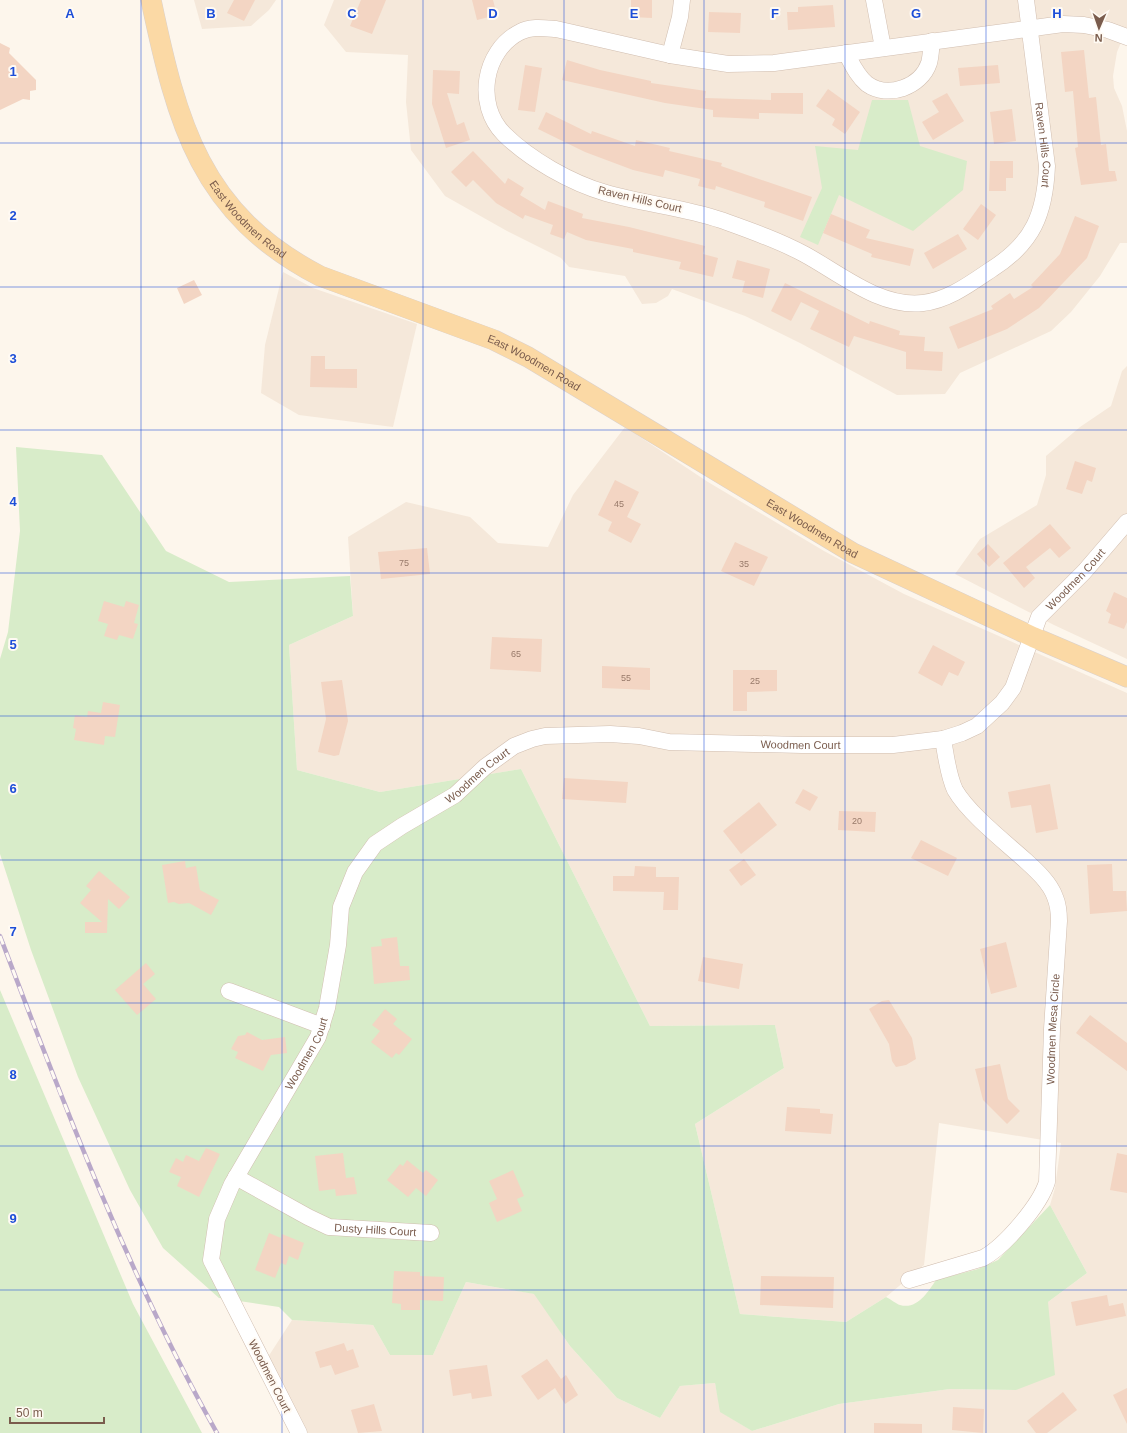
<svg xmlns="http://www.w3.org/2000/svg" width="1127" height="1433" viewBox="0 0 1127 1433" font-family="Helvetica,sans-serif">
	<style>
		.residential { fill: #f5e8da }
		.green { fill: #d8ecc9 }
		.building { fill: #f3d5c3 }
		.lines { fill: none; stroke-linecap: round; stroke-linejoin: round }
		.minor-casing { stroke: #d1beb0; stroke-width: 17 }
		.major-casing { stroke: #dad1cd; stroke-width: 21 }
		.minor { stroke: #fff; stroke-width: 16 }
		.major { stroke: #fbd9a5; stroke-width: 20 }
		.rail-casing { stroke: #b9a8c9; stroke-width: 4.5 }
		.rail { stroke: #fffaf3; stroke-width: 3; stroke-dasharray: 9; stroke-linecap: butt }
		.grid { fill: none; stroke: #1d4ed8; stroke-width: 1; stroke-opacity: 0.55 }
		.labels { text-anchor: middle; stroke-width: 4; stroke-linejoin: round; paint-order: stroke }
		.number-label { font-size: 9px; fill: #987a6a }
		.street-label { font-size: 11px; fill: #7a5c4d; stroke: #fffaf3 }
		.grid-label { font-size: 13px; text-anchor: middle; font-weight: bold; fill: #1d4ed8; stroke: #fffaf3; stroke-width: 4; stroke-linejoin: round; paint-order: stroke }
	</style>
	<rect width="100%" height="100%" fill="#fdf6ec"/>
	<g class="residential">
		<path d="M194 0H276L269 10 251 26 202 29Z"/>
		<path d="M334 0H1127V28L1117 52 1113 76 1114 88 1122 106 1127 131V243H1120L1100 276 1071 312 1051 331 960 373 945 394 897 395 800 343 745 316 672 289 668 296 656 303 642 304 625 276 569 267 561 258 507 231 445 196 411 150 406 102 408 55 346 52 324 25Z"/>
		<path d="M283 272 313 288 417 324 393 427 299 415 261 393 265 345Z"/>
		<path d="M1127 366V659L1054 625 955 574 980 539 1037 505 1046 475V456L1080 427 1111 406 1122 371Z"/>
		<path d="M625 427 708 482 824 551 904 594 1127 693V1433H308L268 1357 292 1320 373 1325 390 1355H433L466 1282 535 1294 570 1346 617 1398 660 1418 680 1386 715 1383 721 1412 752 1431 839 1404 950 1389 1016 1390 1048 1302 1087 1273 1050 1205 1055 1188 1061 1143 939 1123 924 1265 886 1297 846 1322 740 1314 695 1124 784 1068 775 1025 650 1026 521 769 380 792 297 770 289 645 353 616 348 537 406 502 470 517 498 543 548 547 573 495Z"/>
	</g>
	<g class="green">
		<path d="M872 100H908L920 146 967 161 963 190 913 231 839 195 818 245 800 237 822 188 815 146 858 150Z"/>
		<path d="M16 447 102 455 166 551 229 582 350 576 353 616 289 645 297 770 380 792 521 769 650 1026 775 1025 784 1068 695 1124 740 1314 846 1322 886 1297C891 1299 896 1304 900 1305 917 1310 928 1292 936 1280L978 1269 998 1260 1050 1205 1087 1273 1048 1302 1055 1375 1016 1390 950 1389 839 1404 752 1431 720 1412 715 1383 680 1386 660 1418 617 1398 570 1346 534 1294 466 1282 433 1355H390L373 1325 292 1320 279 1307 219 1298 163 1248 130 1190 78 1077 31 950 0 854V659L8 632 20 531Z"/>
		<path d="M0 990 133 1304 202 1433H0Z"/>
	</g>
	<g class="building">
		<path d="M234 0H255L244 21 227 13Z"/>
		<path d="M361 0H386L372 34 350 26Z"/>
		<path d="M472 0H493L497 15 477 20Z"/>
		<path d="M631 0H652V18L631 17Z"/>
		<path d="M833 5 835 27 788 30 787 12H798V7Z"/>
		<path d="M709 12 741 13 740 33 708 32Z"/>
		<path d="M0 43 10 48 9 53 36 80V90L30 91V100L23 99 0 110Z"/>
		<path d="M1084 50 1089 98 1096 97 1101 145 1106 144 1109 171H1115L1117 181 1081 185 1075 148 1078 147 1073 91 1065 92 1061 52Z"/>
		<path d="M567 60 600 70 651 81V83L706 91 705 98 771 100V93H803V114L759 113V119L713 117V110L665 103 562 80Z"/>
		<path d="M525 65 542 68 535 112 518 110Z"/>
		<path d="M998 65 1000 83 960 86 958 68Z"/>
		<path d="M433 70 460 71 459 94 447 93 457 125 464 122 470 140 446 148 432 104Z"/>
		<path d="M828 89 860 112 845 134 832 125 835 119 816 106Z"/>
		<path d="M947 93 964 121 933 140 922 122 939 112 932 101Z"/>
		<path d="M1012 109 1016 141 994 144 990 112Z"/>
		<path d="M546 112 591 134 592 131 635 146 636 140 670 148 669 151 722 163 721 166 812 197 803 221 764 207 765 202 716 186 715 190 698 186 700 179 665 170 663 177 633 170 585 152 538 129Z"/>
		<path d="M473 151 505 184 508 178 524 188 520 195 545 210 548 201 583 214 582 218 629 227 705 246 703 254 718 258 713 277 679 269 681 262 633 252V249L586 240 567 232 564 239 550 234 553 225 525 215 523 219 496 203 473 180 466 187 451 172Z"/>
		<path d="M990 161H1013V178H1006V191H989Z"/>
		<path d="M981 204 996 215 978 240 963 229Z"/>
		<path d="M831 214 870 230 866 238 914 249 910 266 871 257 872 254 823 233Z"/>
		<path d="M1075 216 1099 226 1087 258 1039 308 1007 329 958 349 949 327 993 309 991 306 1010 293 1014 299 1033 287 1031 285 1060 254Z"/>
		<path d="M958 234 967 249 933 269 924 253Z"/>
		<path d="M737 260 770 269 763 298 742 292 745 281 732 278Z"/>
		<path d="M194 280 202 295 184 304 177 288Z"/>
		<path d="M785 283 869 324 870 321 900 331 899 335 925 337 924 351 943 352 942 371 906 369V352L854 336 849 347 810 329 819 311 801 302 791 321 771 311Z"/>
		<path d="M311 356H325V369H357V388L310 387Z"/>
		<path d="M1075 461 1096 468 1092 482 1087 480 1082 494 1066 489Z"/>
		<path d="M615 480 639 492 627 517 641 524 631 543 608 531 612 522 598 515Z"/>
		<path d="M1050 524 1071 548 1059 558 1050 548 1026 567 1035 578 1024 588 1003 563Z"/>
		<path d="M735 542 768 557 754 586 721 571Z"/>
		<path d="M988 544 1000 557 989 567 977 554Z"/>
		<path d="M427 548 430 574 381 579 378 552Z"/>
		<path d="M1114 592 1127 598V622L1124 629 1108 623 1111 614 1106 611Z"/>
		<path d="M104 601 124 607 126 601 139 605 134 623 138 624 133 639 119 635 117 640 104 636 108 624 98 621Z"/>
		<path d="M492 637 542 639 541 672 490 669Z"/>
		<path d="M933 645 965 662 958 676 949 672 942 686 918 673Z"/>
		<path d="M602 666 650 668V690L602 688Z"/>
		<path d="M733 670H777V691L747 692V711H733Z"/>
		<path d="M342 680 348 721 339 755 334 756 318 752 326 719 321 682Z"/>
		<path d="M103 702 120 705 115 737 105 736 104 745 74 740 76 729 73 728 75 715 87 717 88 711 101 713Z"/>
		<path d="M564 778 628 782 626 803 562 799Z"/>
		<path d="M1050 784 1058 829 1036 833 1031 805 1011 808 1008 792Z"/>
		<path d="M803 789 818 797 810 811 795 803Z"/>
		<path d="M759 802 777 825 741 854 723 831Z"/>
		<path d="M839 811 876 812 875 832 838 830Z"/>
		<path d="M921 840 957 858 948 876 911 858Z"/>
		<path d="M744 859 756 875 741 886 729 870Z"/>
		<path d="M185 861 186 868 196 866 200 890 219 900 211 915 189 903 179 904 174 902 168 903 162 865Z"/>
		<path d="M1112 864 1113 891H1126L1127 911 1090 914 1087 865Z"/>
		<path d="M635 866 656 867V877H679L678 910H663L664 892 613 891V876H634Z"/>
		<path d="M99 871 130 897 119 909 108 899 107 933H85V922H102L80 903 91 890 86 886Z"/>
		<path d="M397 937 400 966H409L410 980 374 984 371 947 382 946 381 939Z"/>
		<path d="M1006 942 1017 987 991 994 980 949Z"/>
		<path d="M703 957 743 964 739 989 698 981Z"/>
		<path d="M146 963 155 974 143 984 156 999 137 1015 115 990Z"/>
		<path d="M889 1000 912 1038 916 1059 906 1065 896 1067 892 1061 889 1044 869 1009 882 1001Z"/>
		<path d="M385 1009 397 1019 393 1024 412 1039 399 1055 396 1053 392 1058 371 1042 380 1031 372 1025Z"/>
		<path d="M1090 1015 1127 1043V1071L1076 1033Z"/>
		<path d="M247 1032 262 1040 285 1037 287 1053 271 1055 263 1071 235 1058 238 1052 231 1049 238 1036 245 1035Z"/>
		<path d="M1000 1064 1008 1099 1020 1111 1007 1124 983 1100 975 1069Z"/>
		<path d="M787 1107 820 1109V1113L833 1114 831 1134 785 1131Z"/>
		<path d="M206 1148 220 1154 199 1197 177 1186 181 1177 169 1172 176 1158 183 1162 186 1155 199 1161Z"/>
		<path d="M343 1153 346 1178 354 1177 357 1194 336 1196 335 1189 319 1191 315 1156Z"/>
		<path d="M1117 1153 1127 1155V1193L1110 1190Z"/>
		<path d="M407 1160 423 1173 426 1170 438 1180 426 1196 416 1188 408 1197 387 1180 400 1164 403 1166Z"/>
		<path d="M513 1170 524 1196 517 1199 522 1211 497 1222 489 1203 497 1199 489 1181Z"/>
		<path d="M269 1233 281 1238 282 1234 304 1243 298 1260 289 1256 286 1265 281 1263 275 1278 255 1270Z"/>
		<path d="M394 1271 420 1272V1276L444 1277 443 1301 420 1300V1310H401V1304L392 1303Z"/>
		<path d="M761 1276 834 1277 833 1308 760 1305Z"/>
		<path d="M1107 1295 1109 1306 1123 1303 1126 1316 1076 1326 1071 1302Z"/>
		<path d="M344 1343 347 1351 353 1349 359 1367 335 1375 331 1365 320 1368 315 1352Z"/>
		<path d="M547 1359 561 1379 566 1375 578 1395 565 1404 555 1388 538 1400 521 1376Z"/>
		<path d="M487 1365 492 1396 472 1399 471 1393 453 1396 449 1370Z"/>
		<path d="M1127 1388V1424L1113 1395Z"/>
		<path d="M1063 1392 1077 1410 1047 1433H1036L1027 1421Z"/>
		<path d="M374 1404 382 1431 358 1433 351 1410Z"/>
		<path d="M953 1407 984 1409 983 1433 952 1430Z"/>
		<path d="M874 1423 922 1424V1433H874Z"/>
	</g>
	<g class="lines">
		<defs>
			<g id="minor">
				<path d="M874 0 883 48"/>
				<path id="s1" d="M1026 0 1047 166C1045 214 1033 243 992 269 971 283 949 300 923 303 880 308 841 274 804 254 778 240 749 230 721 220 683 207 644 204 606 193 571 183 529 159 504 134 475 105 483 51 520 32 531 26 544 28 556 29L670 55 728 64 774 63 1063 24 1084 25 1108 30 1127 37"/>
				<path d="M846 53C852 64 857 76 867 84 888 99 921 87 929 63 931 56 931 48 932 41"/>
				<path d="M670 55 680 17 682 0"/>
				<path d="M229 991 322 1026"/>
				<path id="s2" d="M236 1177 308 1217 329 1227 431 1233"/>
				<path id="s3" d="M909 1280 983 1258C1005 1246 1040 1205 1047 1182L1052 1029 1059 921C1059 913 1058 904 1055 897 1050 883 1037 871 1026 861 1005 842 969 814 955 790 948 775 946 756 943 739"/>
				<path id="s4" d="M299 1433 211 1260 217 1219 232 1184 318 1037 327 1008 338 945 341 907 355 872 375 844 402 826 455 795 485 767 514 746 532 739 545 736 610 734 639 736 669 742 802 745H893L943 739 962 733 977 726 1002 703 1013 688 1039 617 1084 572 1127 522"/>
			</g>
			<g id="major">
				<path id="s5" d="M151 0C177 123 200 214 320 276L494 340 528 357 853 553 1033 637 1127 677"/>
			</g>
		</defs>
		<use href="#minor" class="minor-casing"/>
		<use href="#major" class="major-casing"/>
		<use href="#minor" class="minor"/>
		<use href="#major" class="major"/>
		<defs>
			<path id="rail" d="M0 936C64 1105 128 1275 217 1433"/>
		</defs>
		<use href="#rail" class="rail-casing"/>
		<use href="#rail" class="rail"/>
	</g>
	<path class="grid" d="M141 0V1433M282 0V1433M423 0V1433M564 0V1433M704 0V1433M845 0V1433M986 0V1433M0 143H1127M0 287H1127M0 430H1127M0 573H1127M0 716H1127M0 860H1127M0 1003H1127M0 1146H1127M0 1290H1127"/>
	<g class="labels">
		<g class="number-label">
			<text x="619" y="507">45</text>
			<text x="404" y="566">75</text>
			<text x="744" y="567">35</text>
			<text x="516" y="657">65</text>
			<text x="626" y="681">55</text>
			<text x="755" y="684">25</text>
			<text x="857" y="824">20</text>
		</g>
		<g class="street-label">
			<text dy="4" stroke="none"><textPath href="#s1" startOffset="146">Raven Hills Court</textPath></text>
			<text transform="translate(640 199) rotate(13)" y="4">Raven Hills Court</text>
			<text dy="4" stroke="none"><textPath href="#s5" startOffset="245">East Woodmen Road</textPath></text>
			<text dy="4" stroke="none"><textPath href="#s5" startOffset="569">East Woodmen Road</textPath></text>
			<text dy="4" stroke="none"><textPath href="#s5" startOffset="893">East Woodmen Road</textPath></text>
			<text dy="4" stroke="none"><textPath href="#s4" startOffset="1468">Woodmen Court</textPath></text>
			<text dy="4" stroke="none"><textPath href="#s4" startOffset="1108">Woodmen Court</textPath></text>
			<text dy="4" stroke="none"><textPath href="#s4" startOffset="772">Woodmen Court</textPath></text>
			<text dy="4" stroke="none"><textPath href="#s3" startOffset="331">Woodmen Mesa Circle</textPath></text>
			<text dy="4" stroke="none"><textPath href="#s4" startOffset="424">Woodmen Court</textPath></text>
			<text dy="4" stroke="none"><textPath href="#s2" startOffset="152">Dusty Hills Court</textPath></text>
			<text transform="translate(270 1376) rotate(63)" y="4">Woodmen Court</text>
		</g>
	</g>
	<g class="grid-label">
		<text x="70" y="18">A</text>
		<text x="211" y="18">B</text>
		<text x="352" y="18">C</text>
		<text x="493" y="18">D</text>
		<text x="634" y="18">E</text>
		<text x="775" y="18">F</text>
		<text x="916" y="18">G</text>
		<text x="1057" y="18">H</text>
		<text x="13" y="76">1</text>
		<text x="13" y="220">2</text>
		<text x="13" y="363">3</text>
		<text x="13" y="506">4</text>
		<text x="13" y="649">5</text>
		<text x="13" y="793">6</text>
		<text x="13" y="936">7</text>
		<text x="13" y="1079">8</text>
		<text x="13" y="1223">9</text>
	</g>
	<g transform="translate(1099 28) rotate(182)" stroke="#fffaf3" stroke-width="3" paint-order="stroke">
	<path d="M0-3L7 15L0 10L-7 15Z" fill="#7a5c4d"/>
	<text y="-6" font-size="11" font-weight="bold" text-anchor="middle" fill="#7a5c4d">N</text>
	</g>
	<path d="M10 1417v6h94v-6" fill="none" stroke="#7a5c4d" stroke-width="2"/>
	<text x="16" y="1417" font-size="12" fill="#7a5c4d" stroke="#fffaf3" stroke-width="3" paint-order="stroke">50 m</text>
</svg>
